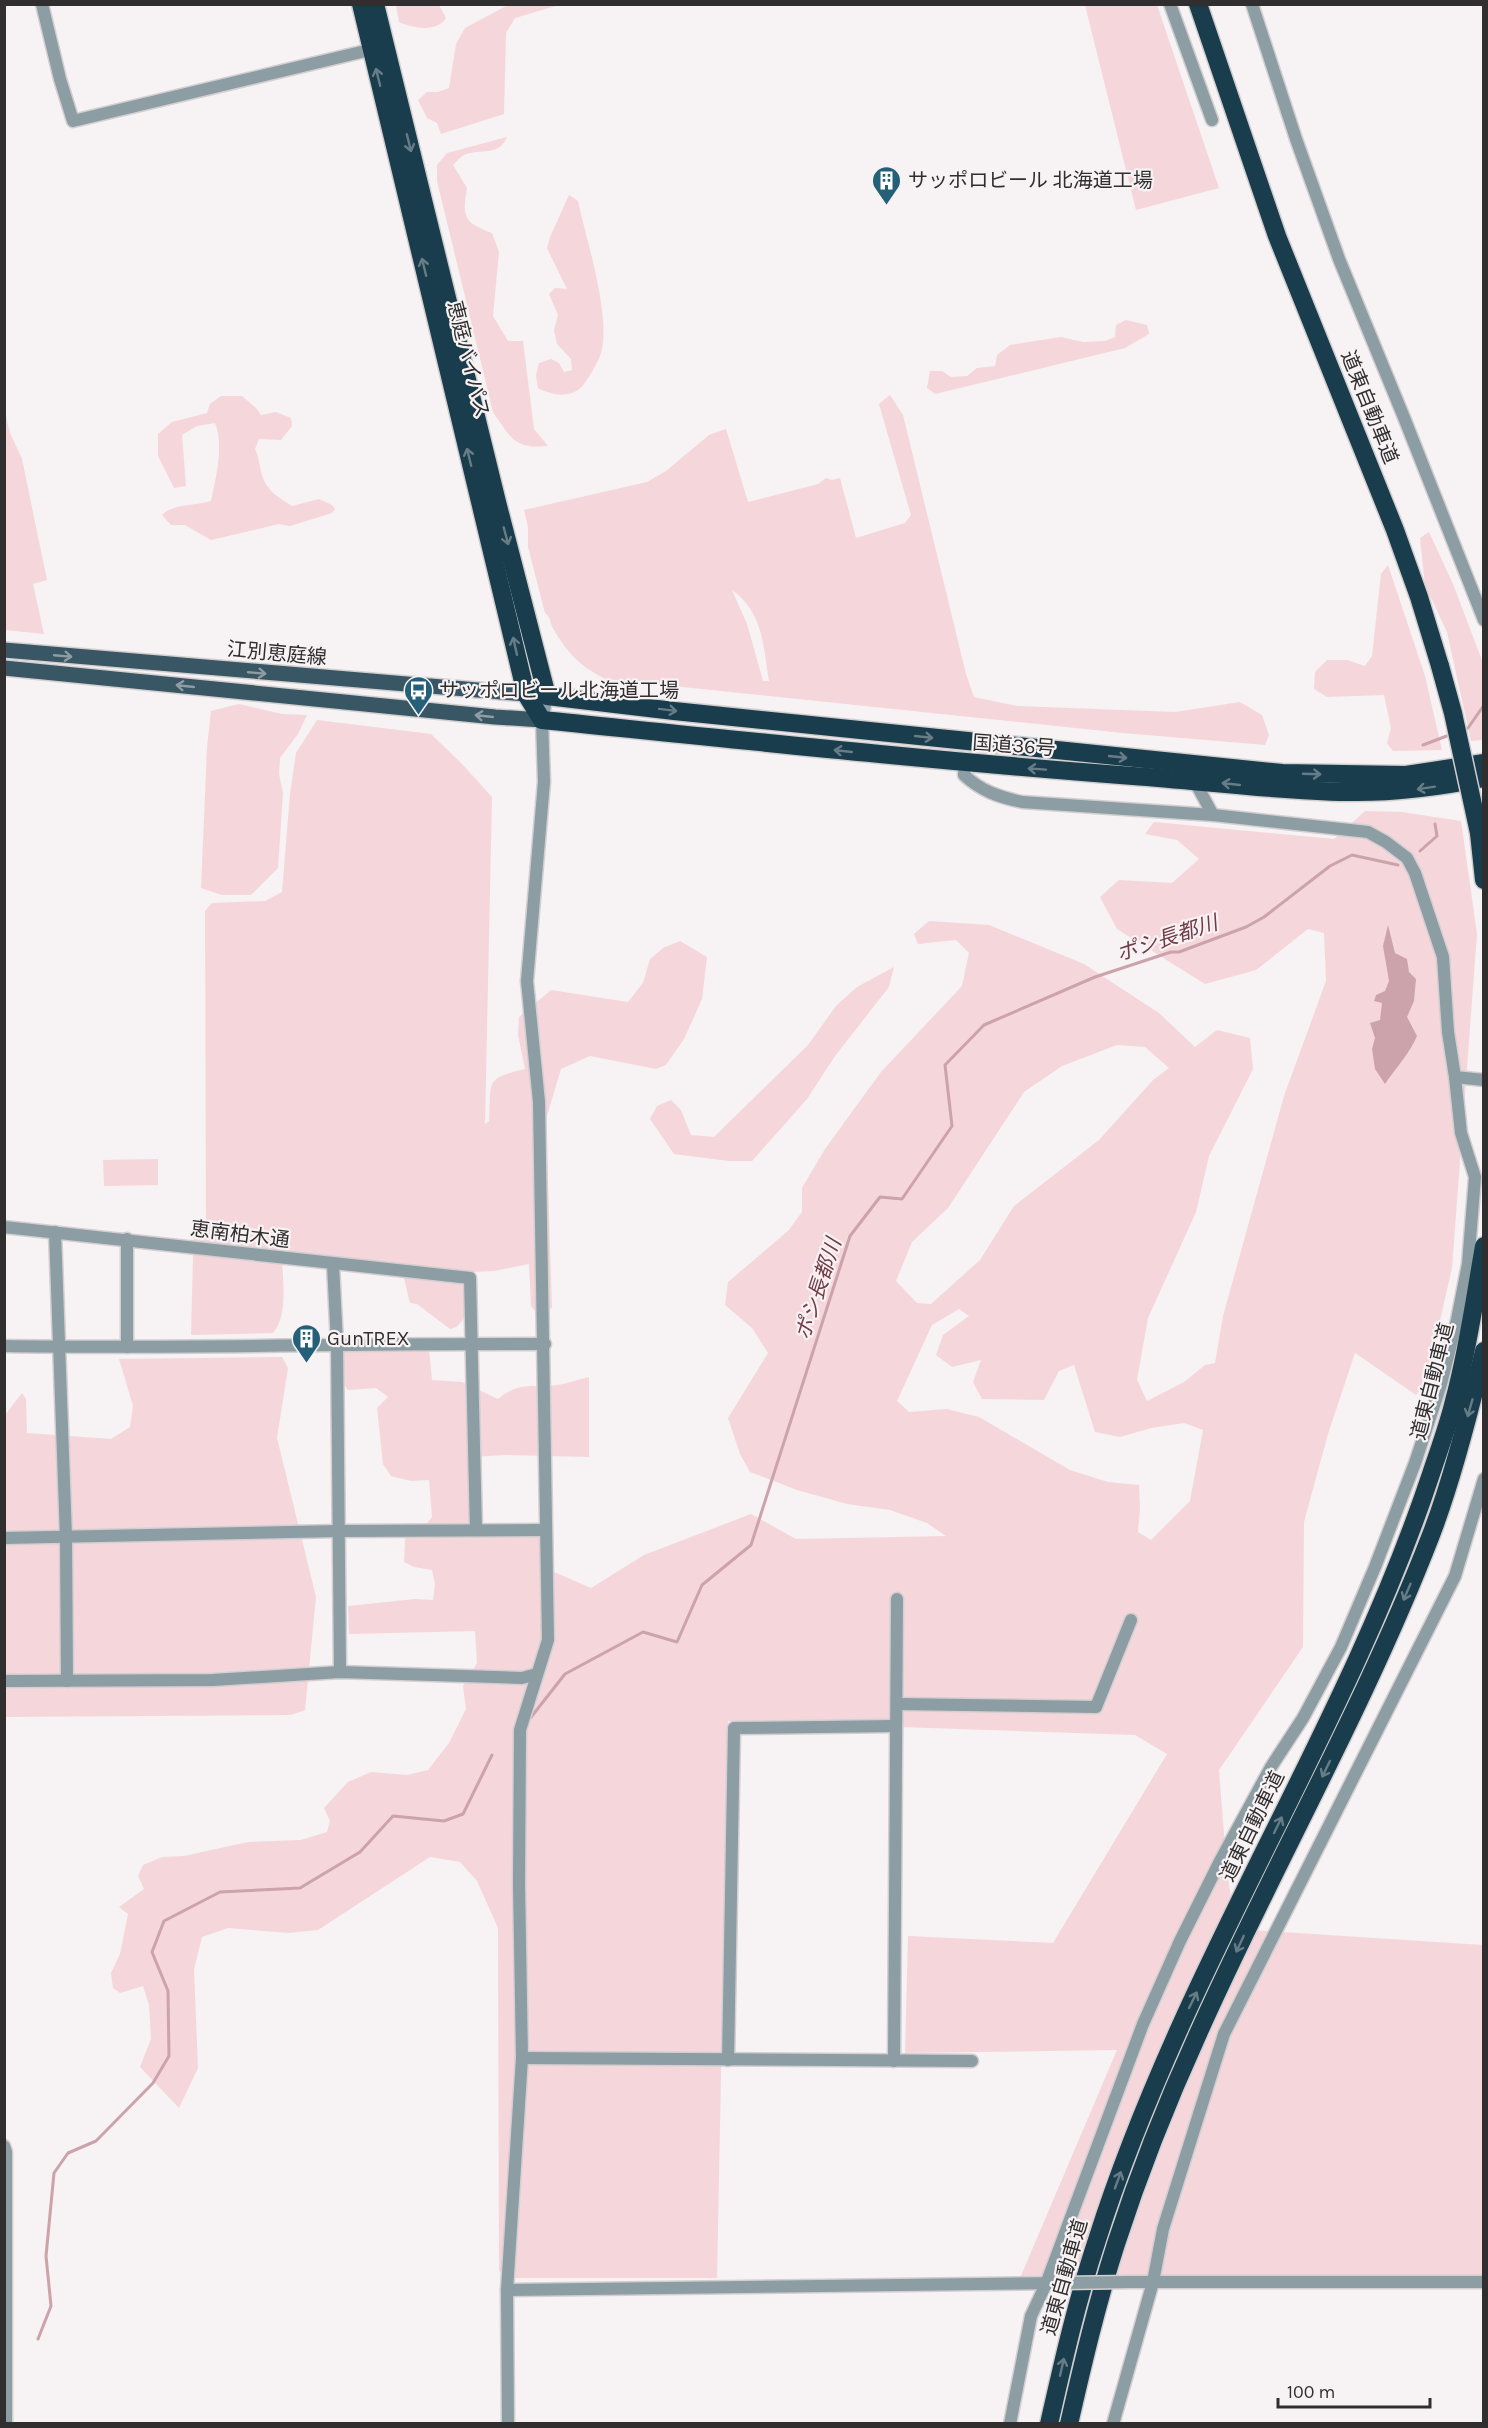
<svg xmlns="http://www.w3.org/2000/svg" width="1488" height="2428" viewBox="0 0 1488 2428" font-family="Karla,'Noto Sans JP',sans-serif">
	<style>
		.green { fill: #f5d6db; fill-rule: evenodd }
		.water { fill: #cca3ab }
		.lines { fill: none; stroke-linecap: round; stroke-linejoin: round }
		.stream { stroke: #cca3ab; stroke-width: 3 }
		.minor-casing { stroke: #d3cfd0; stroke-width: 15 }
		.major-casing { stroke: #d3cfd0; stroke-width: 18 }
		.highway-casing { stroke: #d3cfd0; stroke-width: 21 }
		.minor { stroke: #8c9da4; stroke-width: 12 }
		.major { stroke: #385663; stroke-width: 15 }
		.highway { stroke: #193d4c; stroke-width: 18 }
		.minor-bridge-casing { stroke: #d3cfd0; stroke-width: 15; stroke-linecap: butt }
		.highway-bridge-casing { stroke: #d3cfd0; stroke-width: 21; stroke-linecap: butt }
		.minor-bridge { stroke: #8c9da4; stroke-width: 12 }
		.highway-bridge { stroke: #193d4c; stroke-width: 18 }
		.oneway { stroke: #677c86 }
		.oneway2 { stroke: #8e9ca4 }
		.labels { text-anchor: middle; stroke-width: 4.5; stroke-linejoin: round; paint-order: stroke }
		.poi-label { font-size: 20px; fill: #302e2e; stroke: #f7f2f3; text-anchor: start }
		.street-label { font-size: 20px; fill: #302e2e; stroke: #f7f2f3 }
		.water-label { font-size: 21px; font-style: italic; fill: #723b48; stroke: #f7f2f3 }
	</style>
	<rect width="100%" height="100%" fill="#f7f2f3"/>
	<g class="green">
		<path d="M510 4 559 5 515 18 506 33 504 114 441 134 437 123 427 118 418 100 427 92H438L449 88 456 44 465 28Z"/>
		<path d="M396 5H439L446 18C436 33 413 28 399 22Z"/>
		<path d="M1085 5H1157L1219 188 1136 210Z"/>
		<path d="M507 137C499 157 480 148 464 155 460 157 456 162 453 165L467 188C462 218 464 222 492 233L499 252 493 316 508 341H523L534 429 548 446C514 449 511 438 493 412L437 181V165L447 153Z"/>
		<path d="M569 195 578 201C586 239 613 321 600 356 596 365 590 376 584 384 573 399 552 396 538 388L536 375 539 363 551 359 559 363 564 372 572 370 571 359 557 344 554 330 558 315 549 294 555 288 567 289 547 248 550 237Z"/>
		<path d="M1126 320 1147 325 1149 334 1125 348 935 394 927 388 930 371H942L951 377 967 376 977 368 995 366 997 355 1010 345 1061 337 1083 342 1105 341 1115 337 1116 325Z"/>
		<path d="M890 395 903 415 966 674 974 697 1017 706 1175 712 1240 702 1262 715 1269 735 1265 745 1123 733 606 679C582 668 567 653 554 630 550 624 551 617 545 613L528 547V527L524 510 647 482 666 471 709 435 726 429 748 502 818 484 826 478 832 480 840 478 856 538 905 523 911 515 879 404ZM732 590C764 613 763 647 769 681H763L747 624Z"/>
		<path d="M221 396H242L256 408 261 415 276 412 291 418 292 426 281 440 259 439 255 449C260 459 259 468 263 478 268 492 281 499 292 506L319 499 332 505 335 509 332 513 290 526 279 524 211 540 185 525H171L162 515C176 502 193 507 211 501 216 478 224 445 215 423L197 426 182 435 186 486 174 488 158 456V434L172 422 207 413 210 404Z"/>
		<path d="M5 412 10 433 22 459 47 580 33 584 44 634 5 630Z"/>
		<path d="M1429 532 1453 584 1483 663V740L1471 741 1447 632 1425 585 1420 538Z"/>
		<path d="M1388 565 1425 676 1442 750 1393 751 1387 743 1391 728 1384 695 1327 697 1314 689 1315 672 1327 660H1347L1365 666 1372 656 1381 574Z"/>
		<path d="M239 704 282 714 307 715 298 734 280 758 279 774 283 793 278 868 251 895H222L201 888 207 747 211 711Z"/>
		<path d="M317 720 431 734 462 764 492 797 485 1124 489 1121C492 1081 483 1079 525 1069L518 1035 519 1017 551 990 628 1002 643 983 650 959 663 948 680 941 707 957 702 999 684 1039 666 1065 656 1069 590 1056 561 1069 546 1119 552 1308 537 1313 531 1306 529 1264 494 1271 471 1272C469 1289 471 1326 450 1329L417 1304 410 1303 401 1266 282 1255C282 1278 289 1314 273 1333L191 1335 194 1220H206L205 911 212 903 265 901 282 892 290 794 296 753Z"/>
		<path d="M1365 811 1402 812 1461 821 1477 934 1452 1268 1426 1382 1416 1395 1355 1353 1328 1434 1304 1522 1303 1647 1219 1770 1227 1872 1236 1929 1483 1945V2282L1020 2278 1117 2050 905 2053 908 1936 1053 1943 1167 1754 1135 1735 728 1721 717 2278H515L499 2271 498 1928 477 1881 460 1862 430 1857 318 1930 289 1933 228 1928 202 1937 194 1969 198 2068 179 2108 140 2067 151 2039 149 2005 143 1986 120 1993 113 1988 111 1973 120 1954 128 1914 119 1907 144 1889 138 1876 143 1865 162 1857 184 1856 248 1842 301 1840 327 1832 330 1821 324 1808 348 1782 371 1772 407 1775 428 1770 449 1743 466 1709 463 1686 477 1663 475 1631 349 1634 348 1606 415 1599 433 1600 435 1584 432 1570 414 1567 404 1562 406 1523H427L432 1517 429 1480 411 1481 391 1476 383 1464 377 1408 388 1397 376 1388 348 1390 341 1381 342 1350 429 1349 432 1380 462 1382 498 1399C520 1381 532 1388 557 1385 567 1384 579 1379 589 1377V1457L506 1455 470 1457 472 1535 539 1534 551 1546 554 1572 591 1588 644 1555 751 1514 796 1539 946 1536 927 1523 890 1510 847 1504 797 1490 750 1472 740 1454 728 1418 768 1353 752 1328 725 1305 728 1282 788 1231 802 1212V1188L825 1149 881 1072 962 986 969 953 956 940 918 944 914 934 929 921 989 925 1084 964 1159 1013 1195 1047 1217 1030 1250 1038 1253 1069 1209 1156 1196 1212 1148 1318 1137 1380 1147 1401 1184 1382 1205 1365 1215 1363 1223 1316 1284 1096 1326 981 1324 933 1308 929 1256 970 1205 984 1117 929 1100 897 1119 880 1172 883 1199 859 1177 840 1145 834 1154 822 1334 839ZM1117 1045 1145 1047 1169 1068 1153 1080 1099 1140 1014 1206 980 1260 931 1304 917 1303 896 1281 912 1242 948 1208 1024 1092 1062 1066ZM959 1309 969 1316 943 1335 936 1355 952 1367 981 1360 973 1382 982 1399 1044 1400 1059 1371 1074 1365 1095 1432 1120 1437 1151 1428 1184 1423 1203 1430 1190 1501 1151 1540 1138 1532 1140 1509 1139 1485 1108 1482 1070 1470 979 1417 947 1409 909 1412 897 1401 932 1325Z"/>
		<path d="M894 967 889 987 835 1056 807 1099 752 1161H729L674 1154 650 1119 657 1106 671 1100 681 1110 691 1135 714 1137 808 1045 836 1006 857 987Z"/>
		<path d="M158 1159V1185L104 1186 103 1160Z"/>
		<path d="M282 1357 288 1368 277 1438 316 1597 305 1710 291 1715 5 1717V1415L22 1393 26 1399 27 1433 111 1439 130 1427 133 1406 119 1359Z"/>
	</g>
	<path class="water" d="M1388 925 1395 953 1407 959 1409 972 1416 979 1414 1001 1407 1017 1417 1036C1410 1053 1395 1069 1385 1084L1375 1069 1372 1049 1375 1038 1370 1023 1380 1020 1382 1003 1374 1001 1376 995 1385 991 1389 981 1383 946Z"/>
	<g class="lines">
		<g class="stream">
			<path d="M1464 729 1468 728 1484 705"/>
			<path d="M1423 745 1452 734"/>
			<path d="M1420 851 1437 836 1435 824"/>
			<path d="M528 1721 565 1674 643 1632 677 1642 702 1585 751 1545 850 1236 880 1197 902 1199 952 1126 945 1065 984 1025 1095 977 1171 952H1179L1246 927 1264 917 1330 866 1352 855 1398 865"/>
			<path d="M38 2339 51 2306 46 2256 54 2173 68 2153 96 2141 153 2083 169 2056 168 1991 152 1952 164 1921 220 1892 300 1888 360 1852 393 1816 444 1821 463 1814 492 1755"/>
		</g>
		<defs>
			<g id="minor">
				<path d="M42 4 60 79 73 121 378 48"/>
				<path d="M1170 4 1212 120"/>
				<path d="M1252 4 1296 139 1339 259 1405 420 1484 620"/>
				<path d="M965 764 964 775C981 791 999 797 1022 802L1213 815 1368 832 1386 842 1407 858 1415 873 1443 957 1448 1032 1455 1077 1461 1133 1475 1177 1468 1264 1457 1320 1441 1384 1415 1463 1375 1567 1341 1647 1303 1718 1271 1767 1220 1861 1180 1941 1143 2024 1046 2284 1031 2316 1010 2424"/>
				<path d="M1194 780 1213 815"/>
				<path d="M1455 1077 1484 1080"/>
				<path d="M4 1227 470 1278 476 1530"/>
				<path d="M55 1232 66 1538 67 1681"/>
				<path d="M127 1239V1347"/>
				<path d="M333 1265 337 1343 340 1672"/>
				<path d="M4 1346C185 1349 365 1343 545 1344"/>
				<path d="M4 1538 339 1531 545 1530"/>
				<path d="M4 1681 213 1680 340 1672 522 1678 537 1674"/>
				<path d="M897 1704 1096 1707 1131 1620"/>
				<path d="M522 2058 972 2061"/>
				<path d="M728 2060 734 1728 895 1726"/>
				<path d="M894 2061 897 1599"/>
				<path d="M4 2146 6 2152V2424"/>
				<path d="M1128 2282H1484"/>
				<path d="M507 2290 1064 2283"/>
				<path d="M508 2424 507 2290 522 2058 519 1883 520 1730 548 1640 539 1102 527 981 544 782 542 720 547 696"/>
				<path d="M1113 2424 1153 2282 1163 2229 1224 2034 1455 1576 1484 1479"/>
			</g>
			<g id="major">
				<path d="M4 650 537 695"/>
				<path d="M4 668 495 717 542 720"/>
			</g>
			<g id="highway">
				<path d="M361 4 526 694 542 720C739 740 936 761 1133 776 1204 781 1275 791 1347 792 1393 793 1439 787 1484 778"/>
				<path d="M375 4 497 502 547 696 674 711 1282 773 1406 775 1484 763"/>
				<path d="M1198 4 1277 236 1395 530 1419 597 1440 666"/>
				<path d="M1479 833 1484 880"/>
				<path d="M1049 2424C1063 2362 1077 2300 1097 2240 1120 2167 1149 2096 1180 2027 1263 1842 1367 1667 1431 1474 1439 1450 1448 1426 1454 1401 1468 1350 1475 1297 1484 1246"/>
				<path d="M1069 2424C1083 2363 1097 2303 1116 2244 1139 2173 1167 2102 1198 2034 1273 1866 1365 1706 1431 1535 1453 1478 1470 1410 1484 1351"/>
			</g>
		</defs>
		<use href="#minor" class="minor-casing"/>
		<use href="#major" class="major-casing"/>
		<use href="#highway" class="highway-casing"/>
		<use href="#minor" class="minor"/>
		<use href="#major" class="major"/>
		<use href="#highway" class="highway"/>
		<defs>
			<path id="minor-bridge" d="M1064 2283 1128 2282"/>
			<path id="highway-bridge" d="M1440 666 1453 713 1479 833"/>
		</defs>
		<use href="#minor-bridge" class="minor-bridge-casing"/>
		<use href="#highway-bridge" class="highway-bridge-casing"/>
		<use href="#minor-bridge" class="minor-bridge"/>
		<use href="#highway-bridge" class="highway-bridge"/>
	</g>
	<defs><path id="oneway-shaft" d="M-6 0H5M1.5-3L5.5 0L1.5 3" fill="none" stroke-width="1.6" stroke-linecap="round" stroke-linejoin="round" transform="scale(1.5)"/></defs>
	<g class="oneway">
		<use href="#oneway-shaft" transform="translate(378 77) rotate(-104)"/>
		<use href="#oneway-shaft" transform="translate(409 143) rotate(76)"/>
		<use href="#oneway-shaft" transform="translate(424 267) rotate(-104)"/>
		<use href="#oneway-shaft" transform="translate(469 457) rotate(-104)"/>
		<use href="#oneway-shaft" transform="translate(506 536) rotate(75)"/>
		<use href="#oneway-shaft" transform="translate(515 646) rotate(-103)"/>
		<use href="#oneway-shaft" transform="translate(668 710) rotate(7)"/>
		<use href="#oneway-shaft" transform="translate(924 737) rotate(6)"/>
		<use href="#oneway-shaft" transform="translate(843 751) rotate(-174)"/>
		<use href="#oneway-shaft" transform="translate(1118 757) rotate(6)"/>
		<use href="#oneway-shaft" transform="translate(1037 769) rotate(-176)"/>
		<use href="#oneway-shaft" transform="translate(1312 774) rotate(2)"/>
		<use href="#oneway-shaft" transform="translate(1231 784) rotate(-174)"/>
		<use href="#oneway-shaft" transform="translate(1426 788) rotate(171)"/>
		<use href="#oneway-shaft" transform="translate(1470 1408) rotate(106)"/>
		<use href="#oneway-shaft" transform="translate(1407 1592) rotate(113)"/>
		<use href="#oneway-shaft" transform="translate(1326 1769) rotate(116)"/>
		<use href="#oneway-shaft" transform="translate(1278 1825) rotate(-64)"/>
		<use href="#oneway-shaft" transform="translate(1240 1944) rotate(115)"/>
		<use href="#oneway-shaft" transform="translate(1193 2000) rotate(-64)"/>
		<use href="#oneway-shaft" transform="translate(1118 2180) rotate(-70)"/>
		<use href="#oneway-shaft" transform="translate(1062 2367) rotate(-77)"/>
	</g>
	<g class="oneway2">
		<use href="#oneway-shaft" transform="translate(63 656) rotate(5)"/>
		<use href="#oneway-shaft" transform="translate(257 673) rotate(5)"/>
		<use href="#oneway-shaft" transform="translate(185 686) rotate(-174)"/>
		<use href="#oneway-shaft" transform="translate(484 716) rotate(-174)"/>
	</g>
	<defs>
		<symbol id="building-pin" viewBox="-11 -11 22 30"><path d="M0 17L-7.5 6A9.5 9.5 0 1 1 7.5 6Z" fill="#246178" stroke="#f7f2f3"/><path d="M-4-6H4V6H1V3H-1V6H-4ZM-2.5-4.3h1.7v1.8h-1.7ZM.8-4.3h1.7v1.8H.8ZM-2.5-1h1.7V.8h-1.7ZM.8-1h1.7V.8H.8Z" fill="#fff"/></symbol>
		<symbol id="bus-pin" viewBox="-11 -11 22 30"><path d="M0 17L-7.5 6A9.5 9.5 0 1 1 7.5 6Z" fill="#246178" stroke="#f7f2f3"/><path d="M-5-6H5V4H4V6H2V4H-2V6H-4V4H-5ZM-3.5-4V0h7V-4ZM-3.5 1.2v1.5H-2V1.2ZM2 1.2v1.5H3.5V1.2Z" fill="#fff"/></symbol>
	</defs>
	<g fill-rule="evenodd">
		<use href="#building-pin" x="870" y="164" width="33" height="45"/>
		<use href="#bus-pin" x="402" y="674" width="33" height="45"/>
		<use href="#building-pin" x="290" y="1322" width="33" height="45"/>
	</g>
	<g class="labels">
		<g class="poi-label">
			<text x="908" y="187">サッポロビール 北海道工場</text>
			<text x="439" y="697">サッポロビール北海道工場</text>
			<text x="327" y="1345">GunTREX</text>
		</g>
		<g class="street-label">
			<text transform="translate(469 359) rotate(76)" y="7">恵庭バイパス</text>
			<text transform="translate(1370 407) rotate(68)" y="7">道東自動車道</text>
			<text transform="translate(277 653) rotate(5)" y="7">江別恵庭線</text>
			<text transform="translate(1014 745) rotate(4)" y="7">国道36号</text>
			<text transform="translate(240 1234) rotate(7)" y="7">恵南柏木通</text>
			<text transform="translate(1432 1381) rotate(-76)" y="7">道東自動車道</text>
			<text transform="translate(1252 1826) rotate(-64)" y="7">道東自動車道</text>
			<text transform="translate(1064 2277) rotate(-74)" y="7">道東自動車道</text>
		</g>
		<g class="water-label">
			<text transform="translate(1167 938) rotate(-18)" y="7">ポシ長都川</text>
			<text transform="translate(818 1289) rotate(-72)" y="7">ポシ長都川</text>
		</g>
	</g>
	<rect width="1488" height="2428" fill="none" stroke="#302e2e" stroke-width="12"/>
	<path d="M1278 2398v9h152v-9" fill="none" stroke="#302e2e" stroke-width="3"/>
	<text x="1287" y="2398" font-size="18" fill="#302e2e" stroke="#f7f2f3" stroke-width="4.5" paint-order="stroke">100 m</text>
</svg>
